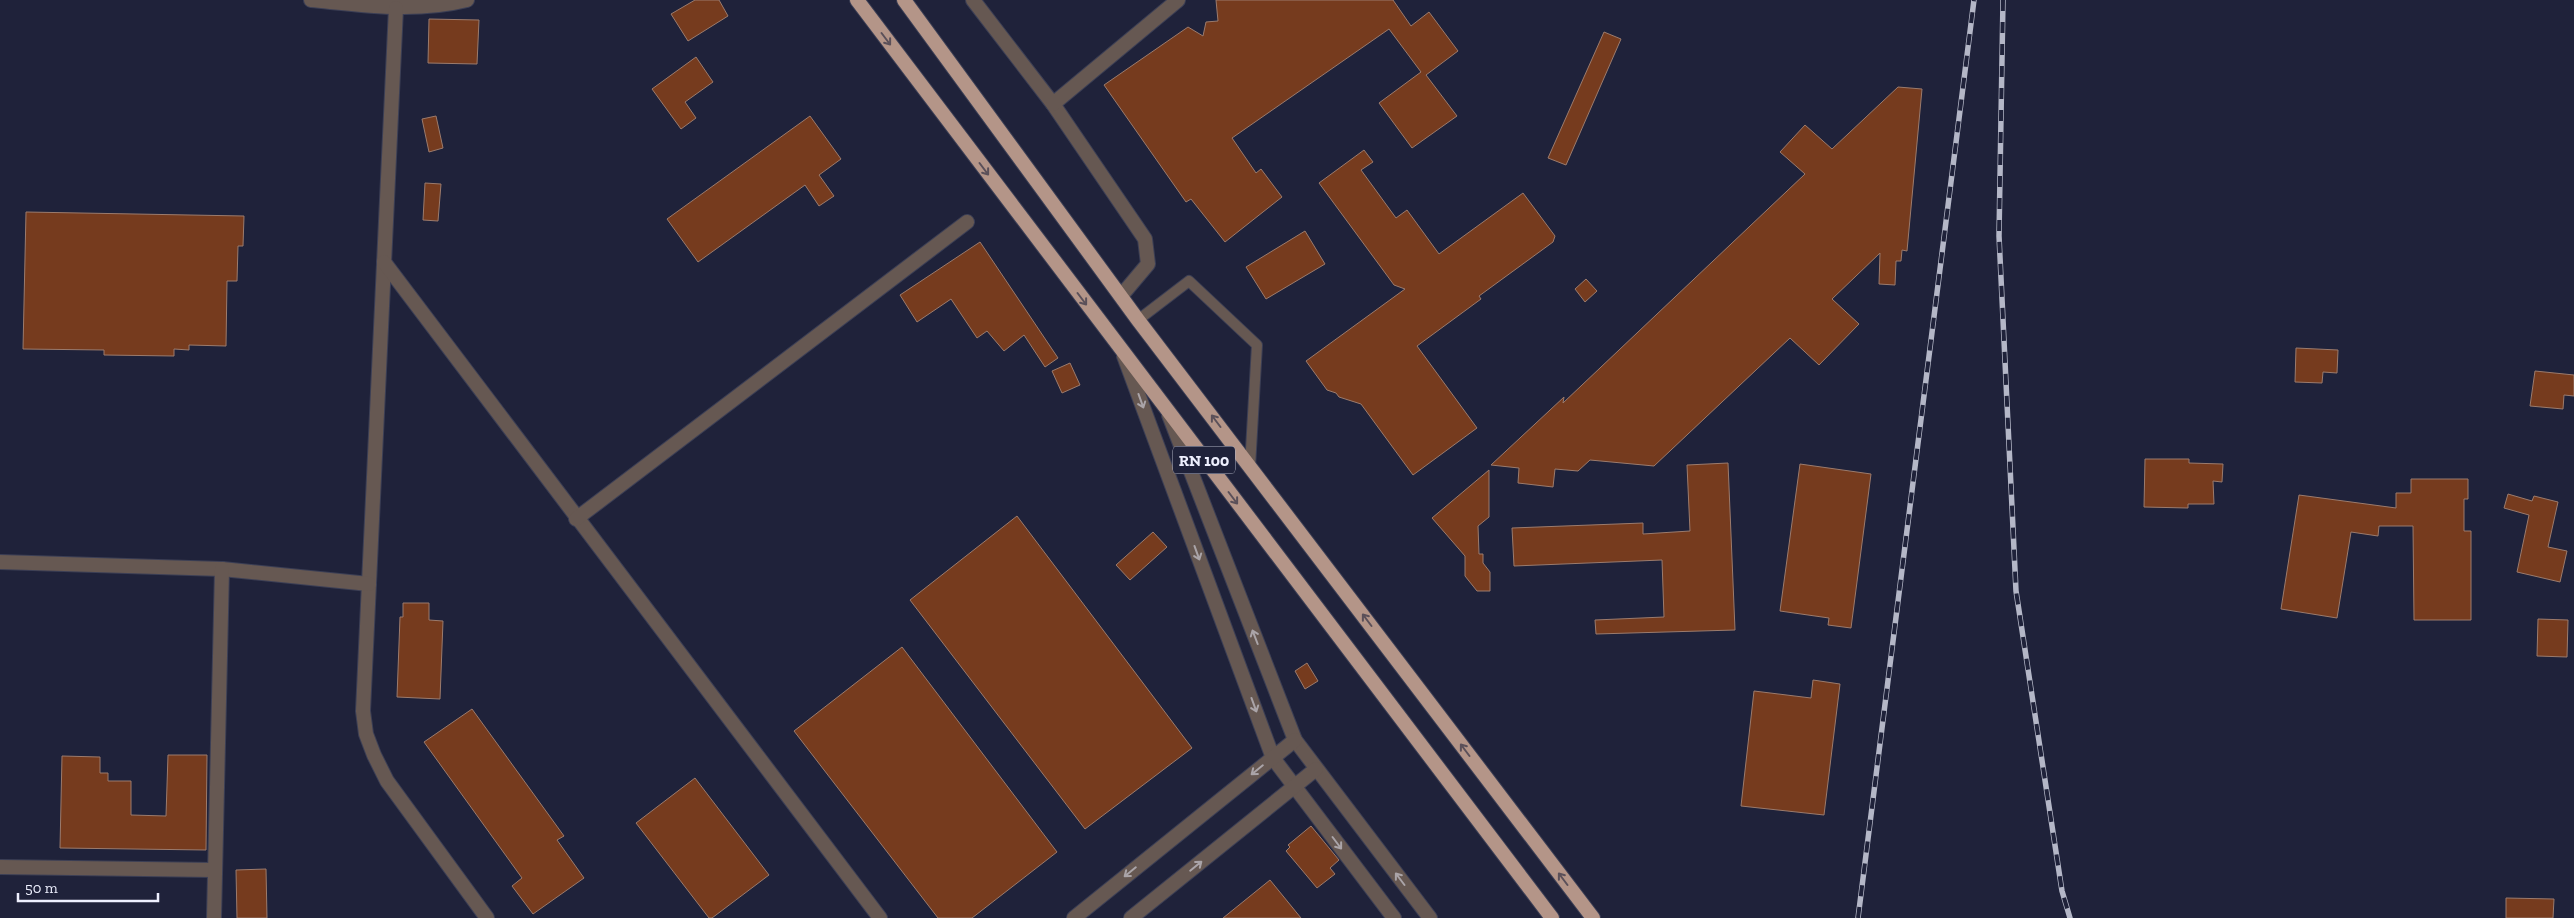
<svg xmlns="http://www.w3.org/2000/svg" width="2574" height="918" viewBox="0 0 2574 918" font-family="'Zilla Slab',serif">
	<style>
		.building { fill: #763b1e; stroke: #9b7b6d }
		.lines { fill: none; stroke-linecap: round; stroke-linejoin: round }
		.service-casing { stroke: #3c3f55; stroke-width: 12 }
		.minor-casing { stroke: #3c3f55; stroke-width: 16 }
		.trunk-casing { stroke: #3c3f55; stroke-width: 16 }
		.service { stroke: #665852; stroke-width: 10 }
		.minor { stroke: #665852; stroke-width: 14 }
		.trunk { stroke: #b49588; stroke-width: 14 }
		.rail-casing { stroke: #b4b7c7; stroke-width: 5.5 }
		.rail { stroke: #1f223a; stroke-width: 4; stroke-dasharray: 11; stroke-linecap: butt }
		.oneway { stroke: #5b5059 }
		.oneway2 { stroke: #aaa4a8 }
		.labels { text-anchor: middle; stroke-width: 4; stroke-linejoin: round; paint-order: stroke }
		.shield { fill: #1f223a; stroke: #b0b2c3; stroke-width: 1 }
		.shield-label { font-size: 16px; font-weight: bold; fill: #eef0fe }
	</style>
	<rect width="100%" height="100%" fill="#1f223a"/>
	<g class="building">
		<path d="M695 0H719L728 16 688 41 671 14Z"/>
		<path d="M1216 0H1393L1411 26 1429 12 1458 51 1426 75 1457 116 1412 148 1379 103 1421 72 1389 29 1232 138 1256 173 1261 169 1282 197 1225 242 1191 199 1186 202 1104 85 1188 27 1203 36 1206 22 1218 21Z"/>
		<path d="M429 19 479 20 477 64 428 63Z"/>
		<path d="M1604 32 1621 39 1566 165 1548 158Z"/>
		<path d="M696 57 713 82 685 102 696 118 681 129 652 89Z"/>
		<path d="M1898 87 1922 89 1907 251 1902 250 1901 261H1896L1895 285 1879 284 1880 253 1832 299 1859 324 1819 365 1790 338 1654 466 1590 460 1578 471 1555 469 1553 487 1518 483 1519 468 1491 465 1564 397 1563 403 1805 174 1780 152 1805 125 1832 149Z"/>
		<path d="M436 116 443 148 429 152 422 119Z"/>
		<path d="M810 116 841 159 819 175 834 196 819 206 805 185 698 262 667 219Z"/>
		<path d="M1364 150 1373 162 1361 170 1396 218 1407 210 1439 254 1523 193 1555 236 1553 242 1479 296 1481 299 1417 346 1477 428 1413 475 1361 404 1339 397 1336 393 1327 390 1306 361 1405 289 1394 285 1319 183Z"/>
		<path d="M425 183 441 184 438 221 423 220Z"/>
		<path d="M26 212 244 216 243 246H238L237 281H227L226 346 189 345V350L174 349V356L104 355V350L23 349Z"/>
		<path d="M1305 231 1325 264 1266 299 1246 267Z"/>
		<path d="M980 242 1058 358 1045 367 1024 335 1004 351 987 331 977 338 951 299 917 322 900 295Z"/>
		<path d="M1586 279 1597 291 1585 302 1575 289Z"/>
		<path d="M2296 348 2338 350 2337 373 2323 372 2322 383 2295 382Z"/>
		<path d="M1070 363 1080 385 1062 393 1052 371Z"/>
		<path d="M2535 371 2574 375V396L2564 395 2563 409 2530 406Z"/>
		<path d="M2145 459H2189V463L2223 464 2222 482 2213 481 2214 504H2188V508L2144 507Z"/>
		<path d="M1728 463 1735 630 1596 634 1595 620 1664 617 1662 560 1514 566 1512 528 1643 523V534L1690 531 1687 465Z"/>
		<path d="M1800 464 1871 474 1851 628 1828 625 1829 618 1780 611Z"/>
		<path d="M1489 470V517L1478 526 1479 554H1483V563L1490 572V591H1477L1465 576V556L1432 518Z"/>
		<path d="M2411 479H2468V499H2464V531H2471V620H2414L2413 526H2379L2378 536 2351 532 2337 618 2281 609 2299 495 2396 508V493H2411Z"/>
		<path d="M2508 494 2532 501 2534 496 2558 502 2548 547 2567 551 2560 582 2517 572 2529 515 2504 508Z"/>
		<path d="M1017 516 1192 748 1085 829 910 600Z"/>
		<path d="M1153 532 1167 547 1130 580 1116 565Z"/>
		<path d="M403 603H429V620L443 621 440 699 397 697 400 617H403Z"/>
		<path d="M2538 619 2568 620 2567 657 2537 656Z"/>
		<path d="M902 647 1057 852 972 918H938L794 731Z"/>
		<path d="M1307 663 1318 681 1305 689 1295 671Z"/>
		<path d="M1813 680 1840 684 1824 815 1741 806 1754 691 1811 698Z"/>
		<path d="M472 709 564 836 557 840 584 878 533 914 512 886 522 878 424 742Z"/>
		<path d="M168 755H207L206 850 60 848 62 756 100 757V773H108V781H131V815L166 816Z"/>
		<path d="M695 778 769 875 712 918H709L636 823Z"/>
		<path d="M1311 826 1339 860 1330 868 1335 874 1317 888 1286 851 1290 847 1288 845Z"/>
		<path d="M266 869 267 918H237L236 870Z"/>
		<path d="M1270 880 1301 918H1223Z"/>
		<path d="M2506 898 2554 899 2553 918H2506Z"/>
	</g>
	<g class="lines">
		<defs>
			<path id="service" d="M1138 320 1189 281 1257 345 1250 467"/>
			<g id="minor">
				<path d="M311 0C363 5 415 13 467 0"/>
				<path d="M973 0 1053 104 1145 239 1148 264 1121 296"/>
				<path d="M396 8 363 711 366 734 374 755 387 781 487 918"/>
				<path d="M1053 104 1178 0"/>
				<path d="M384 262 880 918"/>
				<path d="M1124 356 1273 758 1394 918"/>
				<path d="M1169 415 1295 740 1430 918"/>
				<path d="M576 519 967 222"/>
				<path d="M0 562 222 569 369 584"/>
				<path d="M0 867 214 870"/>
				<path d="M214 918 222 569"/>
				<path d="M1074 918 1295 740"/>
				<path d="M1131 918 1316 769"/>
			</g>
			<g id="trunk">
				<path d="M857 0 1552 918"/>
				<path d="M904 0 1138 320 1593 918"/>
			</g>
		</defs>
		<use href="#service" class="service-casing"/>
		<use href="#minor" class="minor-casing"/>
		<use href="#trunk" class="trunk-casing"/>
		<use href="#service" class="service"/>
		<use href="#minor" class="minor"/>
		<use href="#trunk" class="trunk"/>
		<defs>
			<g id="rail">
				<path d="M2003 0 1999 236 2016 591 2062 891 2070 918"/>
				<path d="M1858 918 1974 0"/>
			</g>
		</defs>
		<use href="#rail" class="rail-casing"/>
		<use href="#rail" class="rail"/>
	</g>
	<defs><path id="oneway-shaft" d="M-6 0H5M1.5-3L5.5 0L1.5 3" fill="none" stroke-width="1.6" stroke-linecap="round" stroke-linejoin="round" transform="scale(1.25)"/></defs>
	<g class="oneway">
		<use href="#oneway-shaft" transform="translate(886 39) rotate(53)"/>
		<use href="#oneway-shaft" transform="translate(984 169) rotate(53)"/>
		<use href="#oneway-shaft" transform="translate(1082 299) rotate(53)"/>
		<use href="#oneway-shaft" transform="translate(1216 421) rotate(-127)"/>
		<use href="#oneway-shaft" transform="translate(1233 498) rotate(53)"/>
		<use href="#oneway-shaft" transform="translate(1367 620) rotate(-127)"/>
		<use href="#oneway-shaft" transform="translate(1465 750) rotate(-127)"/>
		<use href="#oneway-shaft" transform="translate(1563 879) rotate(-127)"/>
	</g>
	<g class="oneway2">
		<use href="#oneway-shaft" transform="translate(1141 401) rotate(70)"/>
		<use href="#oneway-shaft" transform="translate(1197 553) rotate(70)"/>
		<use href="#oneway-shaft" transform="translate(1255 637) rotate(-111)"/>
		<use href="#oneway-shaft" transform="translate(1254 705) rotate(70)"/>
		<use href="#oneway-shaft" transform="translate(1257 770) rotate(141)"/>
		<use href="#oneway-shaft" transform="translate(1337 843) rotate(53)"/>
		<use href="#oneway-shaft" transform="translate(1196 866) rotate(-39)"/>
		<use href="#oneway-shaft" transform="translate(1130 872) rotate(141)"/>
		<use href="#oneway-shaft" transform="translate(1400 879) rotate(-127)"/>
	</g>
	<g class="labels">
		<rect class="shield" x="1173" y="446.5" width="62" height="27" rx="4"/>
		<g class="shield-label">
			<text x="1204" y="466">RN 100</text>
		</g>
	</g>
	<path d="M18 893v8h140v-8" fill="none" stroke="#eef0fe" stroke-width="2.5"/>
	<text x="25" y="893" font-size="15" fill="#eef0fe" stroke="#1f223a" stroke-width="4" paint-order="stroke">50 m</text>
</svg>
